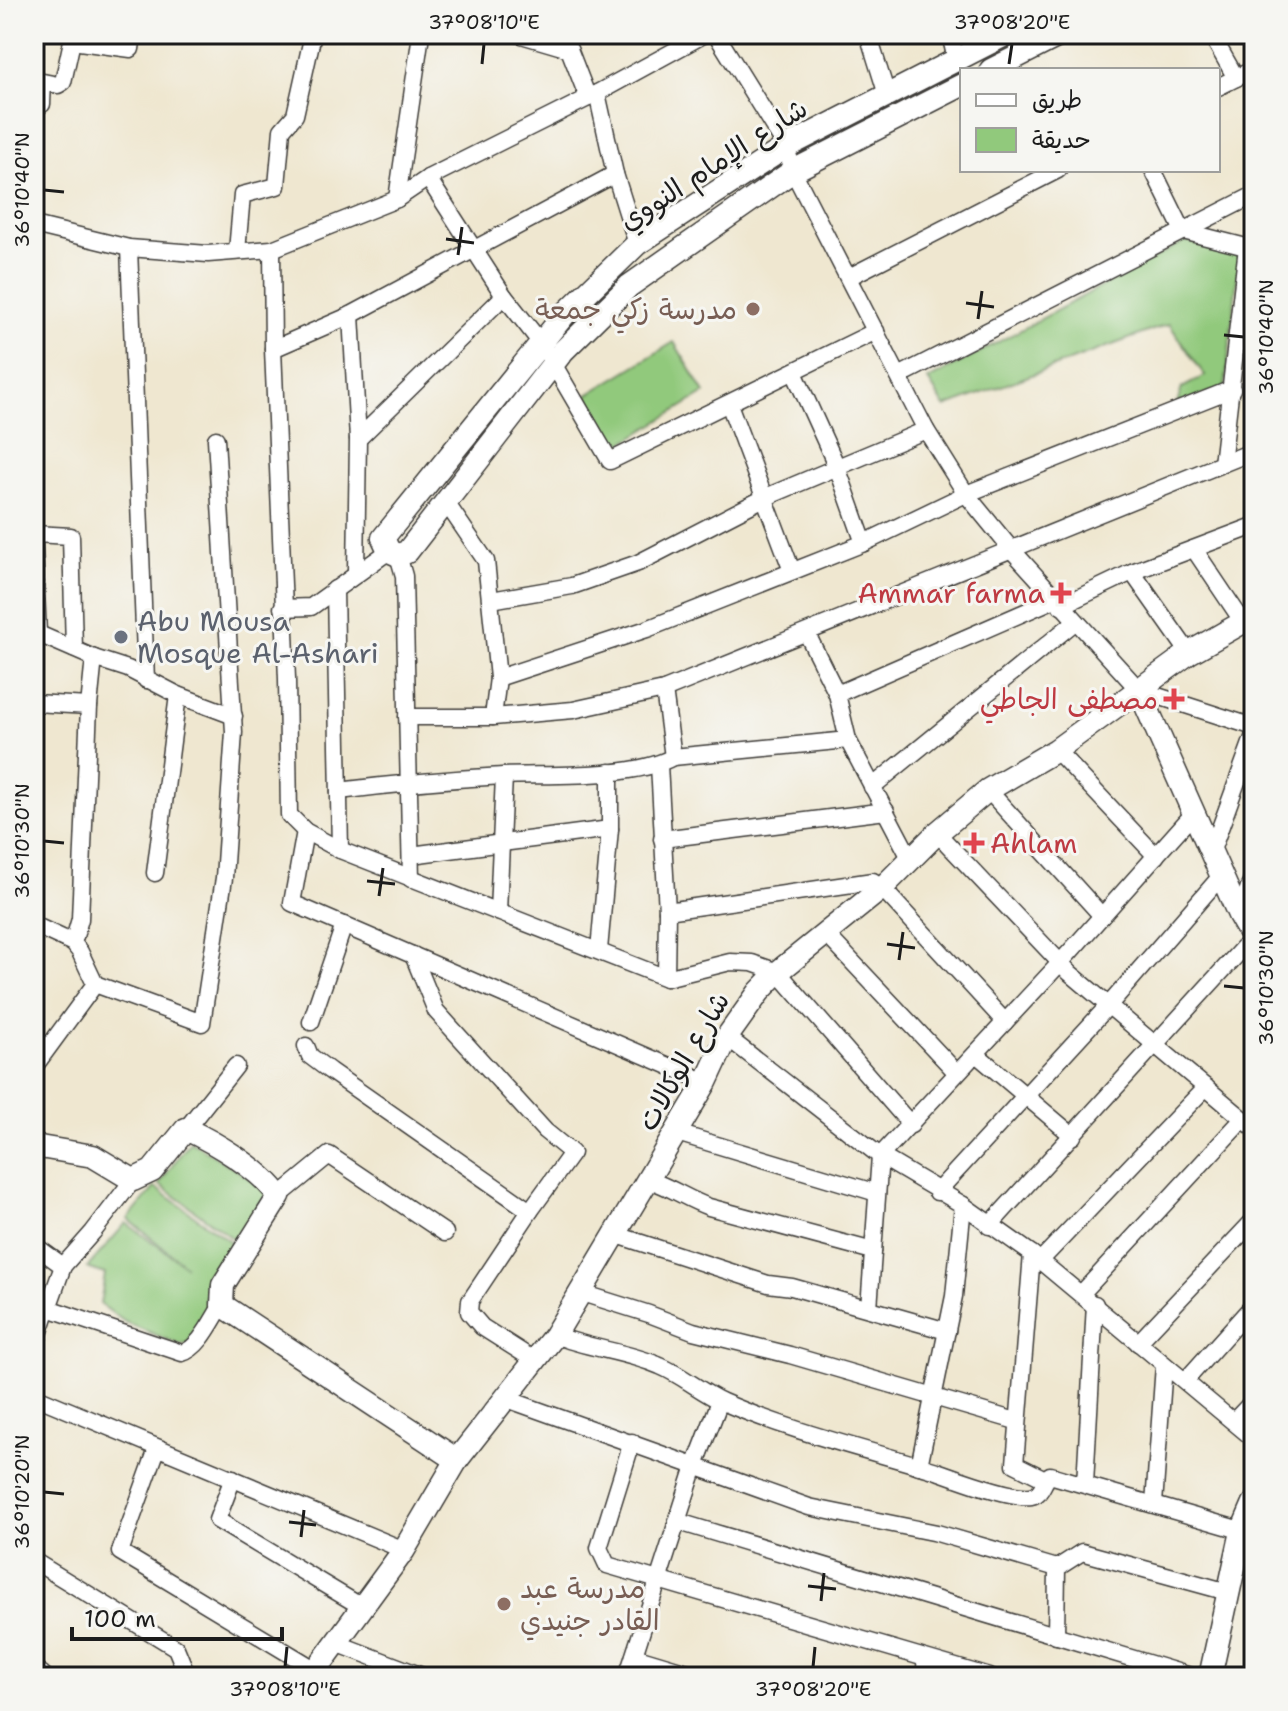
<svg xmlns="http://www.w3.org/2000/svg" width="1288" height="1711" viewBox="0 0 1288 1711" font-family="'Shantell Sans','Playpen Sans Arabic',sans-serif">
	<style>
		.park { fill: #91c97c; stroke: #56724c; stroke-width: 2 }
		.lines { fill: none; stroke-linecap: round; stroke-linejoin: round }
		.street-casing { stroke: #3c3a37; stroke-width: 19 }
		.secondary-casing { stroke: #3c3a37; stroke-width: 25 }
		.street { stroke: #fff; stroke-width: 16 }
		.secondary { stroke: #fff; stroke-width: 22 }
		.ticks { fill: none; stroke: #1c1c1c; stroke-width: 3 }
		.education-dot { fill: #8d6e63; stroke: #f6f6f2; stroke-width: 3 }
		.health-dot { fill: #e0444e; stroke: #f6f6f2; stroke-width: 3 }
		.worship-dot { fill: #6b7280; stroke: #f6f6f2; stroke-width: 3 }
		.labels { text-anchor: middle; stroke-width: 6; stroke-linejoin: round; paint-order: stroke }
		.street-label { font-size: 28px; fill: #1c1c1c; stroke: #f6f6f2 }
		.education-label { font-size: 28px; fill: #785e54; stroke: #f6f6f2; text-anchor: end }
		.health-label { font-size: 28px; fill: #be3a42; stroke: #f6f6f2; text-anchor: end }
		.worship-label { font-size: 28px; fill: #5b616d; stroke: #f6f6f2; text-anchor: start }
		.neatline { fill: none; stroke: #1c1c1c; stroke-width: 3 }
		.ticks-label { font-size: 20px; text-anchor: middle; fill: #1c1c1c }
	</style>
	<rect width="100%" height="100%" fill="#f6f6f2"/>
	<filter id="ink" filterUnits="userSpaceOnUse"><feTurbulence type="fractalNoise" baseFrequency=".0125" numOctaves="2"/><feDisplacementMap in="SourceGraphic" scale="16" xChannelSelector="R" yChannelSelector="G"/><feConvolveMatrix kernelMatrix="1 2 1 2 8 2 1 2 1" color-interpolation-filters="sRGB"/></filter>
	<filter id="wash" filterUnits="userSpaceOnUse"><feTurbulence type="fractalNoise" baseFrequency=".006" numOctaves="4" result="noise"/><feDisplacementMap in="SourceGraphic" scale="32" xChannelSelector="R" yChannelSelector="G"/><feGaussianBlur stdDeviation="1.8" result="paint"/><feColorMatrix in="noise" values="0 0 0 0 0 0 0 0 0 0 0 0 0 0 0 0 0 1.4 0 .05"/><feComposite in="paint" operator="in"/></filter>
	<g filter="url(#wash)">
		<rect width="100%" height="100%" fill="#efe7d0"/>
		<g class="park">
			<path d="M1185 241 1240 253 1225 387 1177 404 1182 388 1205 376 1169 324 945 407 928 380Z"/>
			<path d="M674 342 705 393 618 446 587 395Z"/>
			<path d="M190 1141 267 1189V1202L239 1243 159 1184Z"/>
			<path d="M155 1187 236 1246 209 1284 205 1299 212 1311 188 1344 180 1345 125 1322 100 1304 105 1274 87 1268 126 1223 186 1266 128 1219Z"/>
		</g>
	</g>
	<g filter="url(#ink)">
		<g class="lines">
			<defs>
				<g id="street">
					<path d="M518 34 569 49 588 98"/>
					<path d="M716 34 786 147 793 171 926 430 966 494 1011 549 1139 690 1254 727"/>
					<path d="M868 34 887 95"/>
					<path d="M950 34 956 60"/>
					<path d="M1211 34 1236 78"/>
					<path d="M1218 87 1254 69"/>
					<path d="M34 105 42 104 43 82 58 85 63 82 72 41 131 49 133 34"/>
					<path d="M1153 170 1183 231 1254 249"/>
					<path d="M615 174 637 244"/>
					<path d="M428 178 504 296 541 343 610 461 876 331"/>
					<path d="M397 199 421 34"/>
					<path d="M34 225 129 248 208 254 272 249 397 199 428 178 588 98 705 34"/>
					<path d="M129 248 146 680"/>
					<path d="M272 249 273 349 287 679 289 815 305 831 340 850 666 978 730 962 752 963 778 972 911 1125"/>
					<path d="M237 251 242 195 277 186 282 130 295 115 313 34"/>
					<path d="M849 277 1058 170"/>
					<path d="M351 315 358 439 356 572"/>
					<path d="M273 349 351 315 615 174 597 93"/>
					<path d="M794 372 837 467 864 543"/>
					<path d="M899 376 1254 195"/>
					<path d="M729 404 792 571"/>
					<path d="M358 439 504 296"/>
					<path d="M1222 464 1247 247"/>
					<path d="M445 501 486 561 498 678 493 717"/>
					<path d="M34 534 71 536 74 649"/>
					<path d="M34 545 38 634"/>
					<path d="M1194 549 1243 622"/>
					<path d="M398 555 404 576 411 879"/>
					<path d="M1132 572 1189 653"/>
					<path d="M335 589 340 850"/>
					<path d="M491 600 572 586 638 563 766 497 926 430"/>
					<path d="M1061 606 1132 572 1254 526"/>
					<path d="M282 608 311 607 389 551"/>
					<path d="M34 632 94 658 128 669 178 695 234 716"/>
					<path d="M807 634 837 694 848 740 910 858"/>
					<path d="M498 678 647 629 864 543 966 494 1232 389"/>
					<path d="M664 690 673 757"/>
					<path d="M837 694 1055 599"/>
					<path d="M34 703 89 706"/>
					<path d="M407 717H493L573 710 664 690 1254 451"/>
					<path d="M1056 750 1156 856"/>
					<path d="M659 765 667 911 666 978"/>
					<path d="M872 787 1076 621"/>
					<path d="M988 790 1102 916"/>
					<path d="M339 791C394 784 448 779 503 776 550 774 633 779 673 757L848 740"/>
					<path d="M610 829V772"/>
					<path d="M305 831 292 903 706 1082"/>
					<path d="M937 833 1070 973 1254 1128"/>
					<path d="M662 839 886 811"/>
					<path d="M1211 853 1254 735"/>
					<path d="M411 855 610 829 599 950"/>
					<path d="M155 873 178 695"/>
					<path d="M667 911 873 881 882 888 1005 1022"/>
					<path d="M498 912 504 776"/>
					<path d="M1239 915 1254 873"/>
					<path d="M34 925 73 943"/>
					<path d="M827 935 957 1073"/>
					<path d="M413 955 436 1011 545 1131 572 1153 530 1211"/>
					<path d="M95 984 202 1023 224 878 234 732 216 439"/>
					<path d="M311 1022 344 925"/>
					<path d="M727 1037 880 1156 963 1205 1032 1254 1254 1439"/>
					<path d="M306 1046 310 1056 330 1071 530 1211 470 1301 469 1312 482 1327 537 1362"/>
					<path d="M976 1054 1073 1136"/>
					<path d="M34 1067 95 984 80 952 73 943 80 919 89 706 94 658"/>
					<path d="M186 1129 236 1066"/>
					<path d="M677 1133 877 1193"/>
					<path d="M649 1180C671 1187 687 1199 709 1207L873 1251"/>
					<path d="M937 1192 1108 1006 1221 876"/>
					<path d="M279 1196 329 1155 445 1233"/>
					<path d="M989 1226 1253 937"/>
					<path d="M617 1235 768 1284 792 1287 947 1331"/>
					<path d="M34 1245 63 1266"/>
					<path d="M1032 1254 1015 1464 1045 1479"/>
					<path d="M1040 1261 1206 1087"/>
					<path d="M582 1293 649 1314 693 1331 790 1355 1016 1421"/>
					<path d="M1082 1293 1243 1119"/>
					<path d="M34 1304 48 1308 63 1266 93 1232 133 1180"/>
					<path d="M869 1308 880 1156 1060 963 1193 814"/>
					<path d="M555 1335C589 1349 626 1351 660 1366 682 1375 701 1392 723 1402 792 1432 865 1449 937 1471 957 1478 1012 1499 1031 1496 1043 1494 1042 1482 1050 1475L1254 1534"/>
					<path d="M36 1343 48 1308 182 1353C200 1348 212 1320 222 1305"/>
					<path d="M1138 1343 1254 1220"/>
					<path d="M1185 1381 1254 1304"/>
					<path d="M34 1396 404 1550"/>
					<path d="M507 1399 809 1507 937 1533 1057 1568 1082 1552 1228 1592"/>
					<path d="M1234 1421 1254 1400"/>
					<path d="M632 1442 599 1548 607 1565 990 1677"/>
					<path d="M157 1449 120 1552 316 1670"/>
					<path d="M919 1466 954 1296 963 1205"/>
					<path d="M233 1478 217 1520 362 1607"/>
					<path d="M1085 1484 1095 1304"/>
					<path d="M1154 1504 1164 1365"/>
					<path d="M679 1522 1194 1677"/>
					<path d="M34 1561 176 1648 188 1677"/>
					<path d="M1056 1636 1057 1568"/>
					<path d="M336 1643 425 1677"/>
					<path d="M634 1656 704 1677"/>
					<path d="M627 1677 695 1466 720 1401"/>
					<path d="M924 1677 926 1659"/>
				</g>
				<g id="secondary">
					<path d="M991 70 1062 34"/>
					<path d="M962 85 793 171 629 286 563 351 407 552 398 555 389 551 383 538 541 343 565 314 637 244 786 147 1007 34"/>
					<path d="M1139 690 1239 915 1254 941"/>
					<path d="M34 1146 93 1156 133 1180 152 1171 186 1129C216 1143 260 1169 279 1196L223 1285 222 1305 457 1460"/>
					<path d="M34 1672 41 1677"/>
					<path d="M311 1677 404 1550 457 1460 555 1335 706 1082 727 1037 759 992 778 972 882 888 937 833 988 790 1056 750 1189 653 1254 616"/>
					<path d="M1210 1677 1242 1531 1254 1503"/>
				</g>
			</defs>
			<use href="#street" class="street-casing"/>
			<use href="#secondary" class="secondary-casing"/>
			<use href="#street" class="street"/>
			<use href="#secondary" class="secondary"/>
		</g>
	</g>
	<path class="ticks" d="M482 64 484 44M1009 64 1012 44M44 190 64 192M446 239 474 243M458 255 462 227M966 303 994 307M978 319 982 291M1224 335 1244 337M44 841 64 843M367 881 395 884M379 896 383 868M887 944 915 948M899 960 903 932M1224 986 1244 988M44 1492 64 1494M289 1522 316 1525M301 1537 304 1510M808 1586 836 1589M821 1601 824 1573M285 1667 287 1647M813 1667 815 1647"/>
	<g class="education-dot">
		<circle cx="753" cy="309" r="8"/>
		<circle cx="504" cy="1604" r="8"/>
	</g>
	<g class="health-dot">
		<path d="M1057 581h8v8h8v8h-8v8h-8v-8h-8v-8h8z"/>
		<path d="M1170 687h8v8h8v8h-8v8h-8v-8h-8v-8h8z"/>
		<path d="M970 831h8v8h8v8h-8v8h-8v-8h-8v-8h8z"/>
	</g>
	<circle class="worship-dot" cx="121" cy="637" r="8"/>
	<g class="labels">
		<g class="street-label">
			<text transform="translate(713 164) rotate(-33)" y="10">شارع الإمام النووي</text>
			<text transform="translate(683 1061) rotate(-60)" y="10">شارع الوكالات</text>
		</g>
		<g class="education-label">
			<text x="737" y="319">مدرسة زكي جمعة</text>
			<text x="520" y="1598" text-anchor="start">مدرسة عبد<tspan x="520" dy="32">القادر جنيدي</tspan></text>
		</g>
		<g class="health-label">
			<text x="1045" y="603">Ammar farma</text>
			<text x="1158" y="709">مصطفى الجاطي</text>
			<text x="990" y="853" text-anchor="start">Ahlam</text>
		</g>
		<g class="worship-label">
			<text x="137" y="631">Abu Mousa<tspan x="137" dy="32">Mosque Al-Ashari</tspan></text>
		</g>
	</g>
	<rect width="1288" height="1711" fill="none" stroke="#f6f6f2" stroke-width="88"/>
	<rect x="960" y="68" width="260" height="104" fill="#f6f6f2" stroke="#9f9f9c" stroke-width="2"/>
	<rect x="976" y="94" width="40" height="12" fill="#ffffff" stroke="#9f9f9c" stroke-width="2"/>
	<text x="1032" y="108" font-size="24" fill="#1c1c1c">طريق</text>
	<rect x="976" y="128" width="40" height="24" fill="#91c97c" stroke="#9f9f9c" stroke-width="2"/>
	<text x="1032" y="148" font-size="24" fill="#1c1c1c">حديقة</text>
	<path d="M72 1627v12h210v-12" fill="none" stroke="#1c1c1c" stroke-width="4"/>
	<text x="84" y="1627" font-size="24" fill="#1c1c1c" stroke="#f6f6f2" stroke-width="6" paint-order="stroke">100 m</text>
	<rect x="44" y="44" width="1200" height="1623" class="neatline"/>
	<g class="ticks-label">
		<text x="484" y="29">37°08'10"E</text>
		<text x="1012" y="29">37°08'20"E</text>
		<text transform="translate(22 190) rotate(-90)" y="7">36°10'40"N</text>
		<text transform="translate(1266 337) rotate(-90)" y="7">36°10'40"N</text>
		<text transform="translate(22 841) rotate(-90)" y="7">36°10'30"N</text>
		<text transform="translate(1266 988) rotate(-90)" y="7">36°10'30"N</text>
		<text transform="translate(22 1492) rotate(-90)" y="7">36°10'20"N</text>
		<text x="285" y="1696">37°08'10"E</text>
		<text x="813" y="1696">37°08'20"E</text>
	</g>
</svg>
